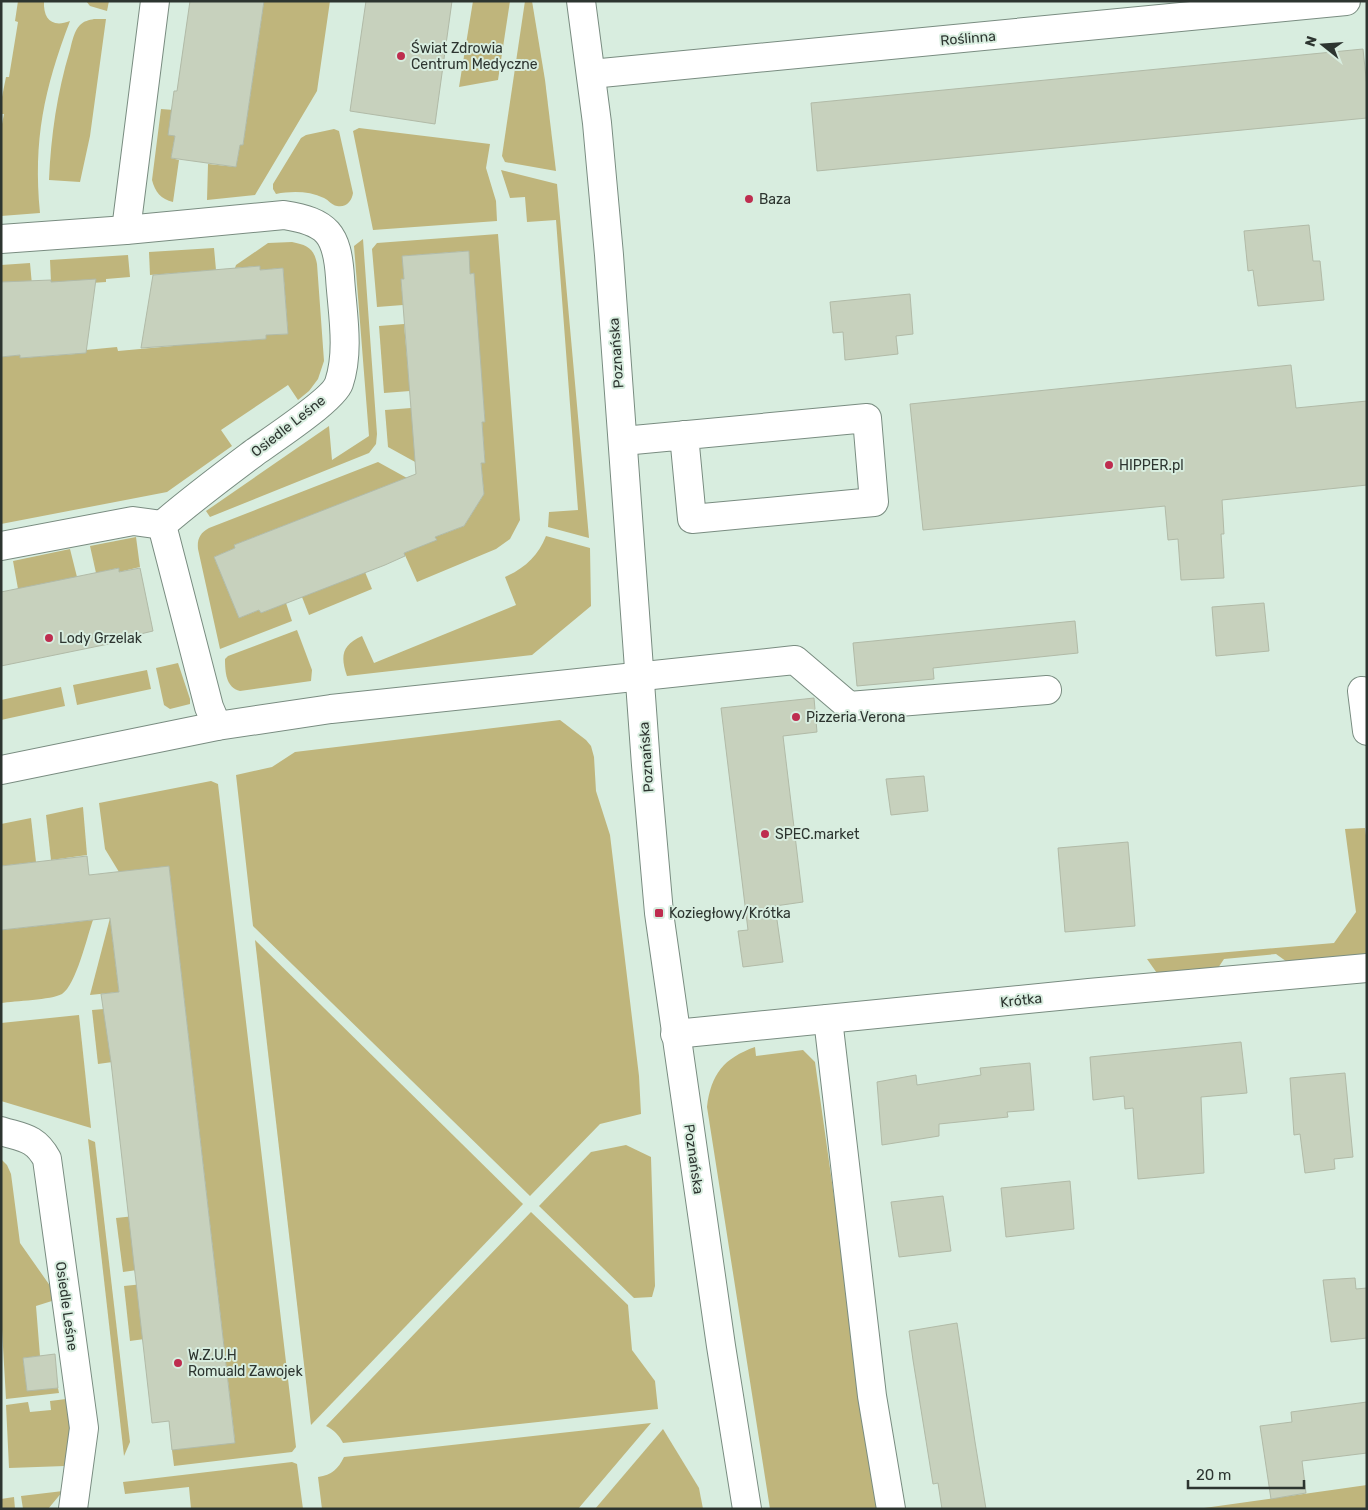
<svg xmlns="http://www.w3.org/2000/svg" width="1368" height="1510" viewBox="0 0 1368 1510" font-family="Rubik,sans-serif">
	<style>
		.green { fill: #bfb57c }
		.building { fill: #c7d1bd; stroke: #b1baa7 }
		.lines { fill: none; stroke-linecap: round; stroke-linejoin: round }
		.minor-casing { stroke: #798c80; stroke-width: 30 }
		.minor { stroke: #fff; stroke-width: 28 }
		.poi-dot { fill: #be2d4f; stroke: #d8eddf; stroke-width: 2 }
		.labels { text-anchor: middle; stroke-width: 4; stroke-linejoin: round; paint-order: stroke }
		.street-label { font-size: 14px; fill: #2d3530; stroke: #d8eddf }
		.poi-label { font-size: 14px; fill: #2d3530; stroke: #d8eddf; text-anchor: start }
	</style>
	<rect width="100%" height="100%" fill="#d8eddf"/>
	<g class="green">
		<path d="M18 1H44C43 19 52 28 70 21 44 89 33 140 40 213L1 216V129L4 114H1V102L6 77H9L18 22 15 21Z"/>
		<path d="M86 1H109L107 11 90 6Z"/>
		<path d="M264 1H330L317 91 255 195 207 200 208 164 236 167 240 145H243Z"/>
		<path d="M473 1H510L498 80 459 87Z"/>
		<path d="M525 1H532L545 80 556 171 505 162 502 156Z"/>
		<path d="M94 19H106L90 136 80 182 49 180C51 135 57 93 70 50 72 42 74 31 80 25 84 21 89 20 94 19Z"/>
		<path d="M161 109 174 110 175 136 171 158 179 160 173 202C161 199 155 192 152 180Z"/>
		<path d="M359 128 490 144 486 168 496 201 497 221 373 230 353 131Z"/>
		<path d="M334 129 339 131 353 193C352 201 346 208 337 206 331 205 329 200 324 198 309 191 292 191 276 194L273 189V184L301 138 306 135Z"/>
		<path d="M501 170 557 184 589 538 548 527 549 512 578 510 556 220 527 222 525 197 510 198Z"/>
		<path d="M498 234 520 520 510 539 496 549 417 582 404 553 436 540 435 537 464 526 484 494 481 463H485L482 422H485L473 273 470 274 468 251 403 256 404 279H401L403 305 377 307 372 249 377 243Z"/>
		<path d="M363 239 377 434 376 444 369 453 210 517 206 511 329 426 332 460 369 436 354 246Z"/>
		<path d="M292 242C307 245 314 248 317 264L324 361 318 379 309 391 298 400 288 385 221 430 232 446 167 492 1 524V357L20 355V358L75 354V351L117 347 118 351 173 346V343H211L266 339V335L288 334 283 268 260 270V266L235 268 236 265 268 243Z"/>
		<path d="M214 248 216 270 150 275 149 252Z"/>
		<path d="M128 255 130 277 106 279V282L76 284 51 282 50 260Z"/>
		<path d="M30 263 32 285 1 291V265Z"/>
		<path d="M404 324 410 391 384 393 379 326Z"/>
		<path d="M411 408 417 463 388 447 385 410Z"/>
		<path d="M378 462 407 478 234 545 235 548 214 557 239 618 259 610 261 613 286 603 292 621 220 649 198 549C197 539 200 533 209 528Z"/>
		<path d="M546 536 590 548 591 606 532 655 347 676C340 656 342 645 362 636L374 663 516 605 505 577C525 568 538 556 546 536Z"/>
		<path d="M136 537 140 567 119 572 118 568 96 573 90 546Z"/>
		<path d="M70 549 77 577 34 589 32 586 18 589 13 561Z"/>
		<path d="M365 572 372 589 309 615 302 597Z"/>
		<path d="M297 630 312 670 311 681 240 691C226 688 225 672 225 659L228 656Z"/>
		<path d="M178 663 190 699V704L170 709 164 705 156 668Z"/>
		<path d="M147 670 151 689 77 705 73 685Z"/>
		<path d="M61 687 65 706 1 720V700Z"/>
		<path d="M560 720 586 740 591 746 594 757 596 791 610 835 639 1076 641 1114 600 1124 530 1196 253 926 236 775 272 767 295 752Z"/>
		<path d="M211 781 218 784 296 1447 292 1452 174 1466 172 1450 235 1442 169 867 119 872 105 849 99 803Z"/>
		<path d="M83 807 87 855 51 860 46 815Z"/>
		<path d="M31 818 36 862 1 866V824Z"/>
		<path d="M1365 828 1367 843V953L1365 955 1290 964 1276 954 1224 959 1216 971 1159 976 1147 959 1334 943 1356 912 1345 829Z"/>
		<path d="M110 918 119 992 90 995Z"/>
		<path d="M93 920C87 937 76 985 62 994 51 1000 15 1001 1 1003V930Z"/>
		<path d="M255 940 523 1204 311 1425Z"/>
		<path d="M104 1009 127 1060 98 1064 92 1010Z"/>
		<path d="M79 1015 91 1128 1 1101V1023Z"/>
		<path d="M755 1047 756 1056 803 1050 815 1062 878 1509H770L707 1107C711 1074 724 1058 755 1047Z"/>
		<path d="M88 1139 95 1142 130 1442 124 1456Z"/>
		<path d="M626 1145 651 1157 655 1286 652 1297 634 1298 539 1206 591 1152Z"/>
		<path d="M1 1159 7 1165 11 1174 20 1243 53 1290 55 1300 36 1306 40 1356 23 1358 27 1390 58 1388 59 1393 6 1399 1 1312Z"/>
		<path d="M531 1212 628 1305 632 1350 655 1381 658 1409 343 1443C339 1435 334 1430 326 1426Z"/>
		<path d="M144 1215 151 1268 123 1272 116 1218Z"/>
		<path d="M153 1283 159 1337 130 1341 124 1286Z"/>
		<path d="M66 1399 71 1433 65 1466 9 1468 6 1405 28 1402 30 1412 51 1410 50 1401Z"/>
		<path d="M651 1423 578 1509H322L318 1477C332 1475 338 1469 344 1457Z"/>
		<path d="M663 1429 699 1488 703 1509H595Z"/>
		<path d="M292 1462 297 1464 303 1509H191L189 1487 125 1494 123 1482Z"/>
		<path d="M1367 1485V1509H1197Z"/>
		<path d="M63 1491 48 1509H23L21 1496Z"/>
		<path d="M14 1497 15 1509H1V1499Z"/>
	</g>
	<g class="building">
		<path d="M190 1H264L243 145H240L236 167 171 158 175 136 168 135 174 91H177Z"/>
		<path d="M366 1H452L435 124 350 111Z"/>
		<path d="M1363 49 1367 87V118L817 171 811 103Z"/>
		<path d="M1309 225 1313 261H1320L1324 300 1258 306 1253 270 1248 271 1244 231Z"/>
		<path d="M469 251 470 274 474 273 485 422H482L485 463H481L484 494 464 526 435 537 437 540 404 553 405 556 385 565 261 613 259 610 239 618 214 557 235 548 234 545 416 474 401 279H404L402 256Z"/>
		<path d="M260 266V270L283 268 288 334 266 335V339L141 348 153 275Z"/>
		<path d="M96 279 86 353 20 358V355L1 357V282L51 280V282Z"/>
		<path d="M910 294 913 334 896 336 898 354 845 360 843 332 833 333 830 302Z"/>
		<path d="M1291 365 1296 408 1367 401V485L1222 500 1224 534H1221L1224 578 1181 580 1178 539 1168 540 1165 506 923 530 910 404Z"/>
		<path d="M119 568V572L140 568 153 631 132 636 133 639 1 666V592Z"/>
		<path d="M1264 603 1269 651 1216 656 1212 607Z"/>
		<path d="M1075 621 1078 653 933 668 934 679 857 686 853 643Z"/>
		<path d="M814 698 817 732 783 736 803 902 775 906 783 962 743 967 738 931 748 930 721 708Z"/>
		<path d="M924 776 928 811 891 815 886 779Z"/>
		<path d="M1128 842 1135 926 1065 932 1058 848Z"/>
		<path d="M87 856 89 875 169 866 235 1443 172 1450 169 1421 152 1423 111 1062 101 994 119 992 110 918 1 930V866Z"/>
		<path d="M1241 1042 1247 1093 1201 1097 1204 1173 1138 1179 1133 1108 1125 1109 1124 1096 1093 1100 1090 1057Z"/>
		<path d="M1030 1063 1034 1110 1007 1112 1008 1117 939 1124V1136L882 1145 877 1082 916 1075 917 1085 981 1075 980 1068Z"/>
		<path d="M1345 1073 1353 1157 1334 1159 1335 1169 1305 1173 1300 1134 1294 1135 1290 1078Z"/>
		<path d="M1070 1181 1074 1229 1006 1237 1001 1188Z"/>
		<path d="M943 1196 951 1251 899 1257 891 1202Z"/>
		<path d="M1355 1278 1356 1289 1367 1288V1338L1331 1342 1323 1280Z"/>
		<path d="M957 1323 975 1442 986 1509H942L938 1483 933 1484 913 1360 909 1331Z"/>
		<path d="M55 1354 58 1388 27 1391 23 1358Z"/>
		<path d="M1367 1402V1453L1302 1461 1306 1493 1271 1499 1260 1426 1292 1422 1291 1412Z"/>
	</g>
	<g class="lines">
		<defs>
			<g id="minor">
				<path d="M581 1 597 123 609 255 646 765 659 913 721 1346 747 1509"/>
				<path d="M591 74 1346 1"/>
				<path d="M126 230 155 1"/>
				<path d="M1 239 126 230 284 215C328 222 337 234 340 277 342 311 350 350 339 383 334 399 272 440 255 452 223 476 192 499 162 525L209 707 217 726"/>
				<path d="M623 441 867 418 874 502 692 519 684 435"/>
				<path d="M1 546 133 521 162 525"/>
				<path d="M1362 691 1367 731"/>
				<path d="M1 770 217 726 331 709 795 660 849 706 1047 690"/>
				<path d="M828 1019 872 1396 891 1509"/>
				<path d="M675 1034 1089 993 1367 968"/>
				<path d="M1 1131C23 1138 35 1137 47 1159L84 1428 73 1509"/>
			</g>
		</defs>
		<use href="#minor" class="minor-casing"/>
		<use href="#minor" class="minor"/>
	</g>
	<g class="poi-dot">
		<circle cx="401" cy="56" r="5"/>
		<circle cx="749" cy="199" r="5"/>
		<circle cx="1109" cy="465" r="5"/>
		<circle cx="49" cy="638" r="5"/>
		<circle cx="796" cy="717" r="5"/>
		<circle cx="765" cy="834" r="5"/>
		<rect x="654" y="908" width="10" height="10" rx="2.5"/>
		<circle cx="178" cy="1363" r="5"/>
	</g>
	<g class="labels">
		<g class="street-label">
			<text transform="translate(968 38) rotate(-5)" y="5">Roślinna</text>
			<text transform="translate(616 353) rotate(-94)" y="5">Poznańska</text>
			<text transform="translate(288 426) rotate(-38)" y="5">Osiedle Leśne</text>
			<text transform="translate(646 757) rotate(-94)" y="5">Poznańska</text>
			<text transform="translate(1021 1000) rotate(-6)" y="5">Krótka</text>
			<text transform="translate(694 1159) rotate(82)" y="5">Poznańska</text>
			<text transform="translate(67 1306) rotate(82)" y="5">Osiedle Leśne</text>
		</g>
		<g class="poi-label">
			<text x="411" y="53">Świat Zdrowia<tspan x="411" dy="16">Centrum Medyczne</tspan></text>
			<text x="759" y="204">Baza</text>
			<text x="1119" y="470">HIPPER.pl</text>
			<text x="59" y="643">Lody Grzelak</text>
			<text x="806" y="722">Pizzeria Verona</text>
			<text x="775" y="839">SPEC.market</text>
			<text x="669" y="918">Koziegłowy/Krótka</text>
			<text x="188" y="1360">W.Z.U.H<tspan x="188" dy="16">Romuald Zawojek</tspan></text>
		</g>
	</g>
	<rect width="1368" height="1510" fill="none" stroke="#2d3530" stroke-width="5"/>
	<g transform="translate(1323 45) rotate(287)" stroke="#d8eddf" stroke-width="4" paint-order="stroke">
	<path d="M0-4L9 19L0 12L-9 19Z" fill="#2d3530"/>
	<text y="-8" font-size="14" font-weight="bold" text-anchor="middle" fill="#2d3530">N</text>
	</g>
	<path d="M1188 1480v8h116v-8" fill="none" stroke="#2d3530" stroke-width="2.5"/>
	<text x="1196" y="1480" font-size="15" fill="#2d3530" stroke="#d8eddf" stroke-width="4" paint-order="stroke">20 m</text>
</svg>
